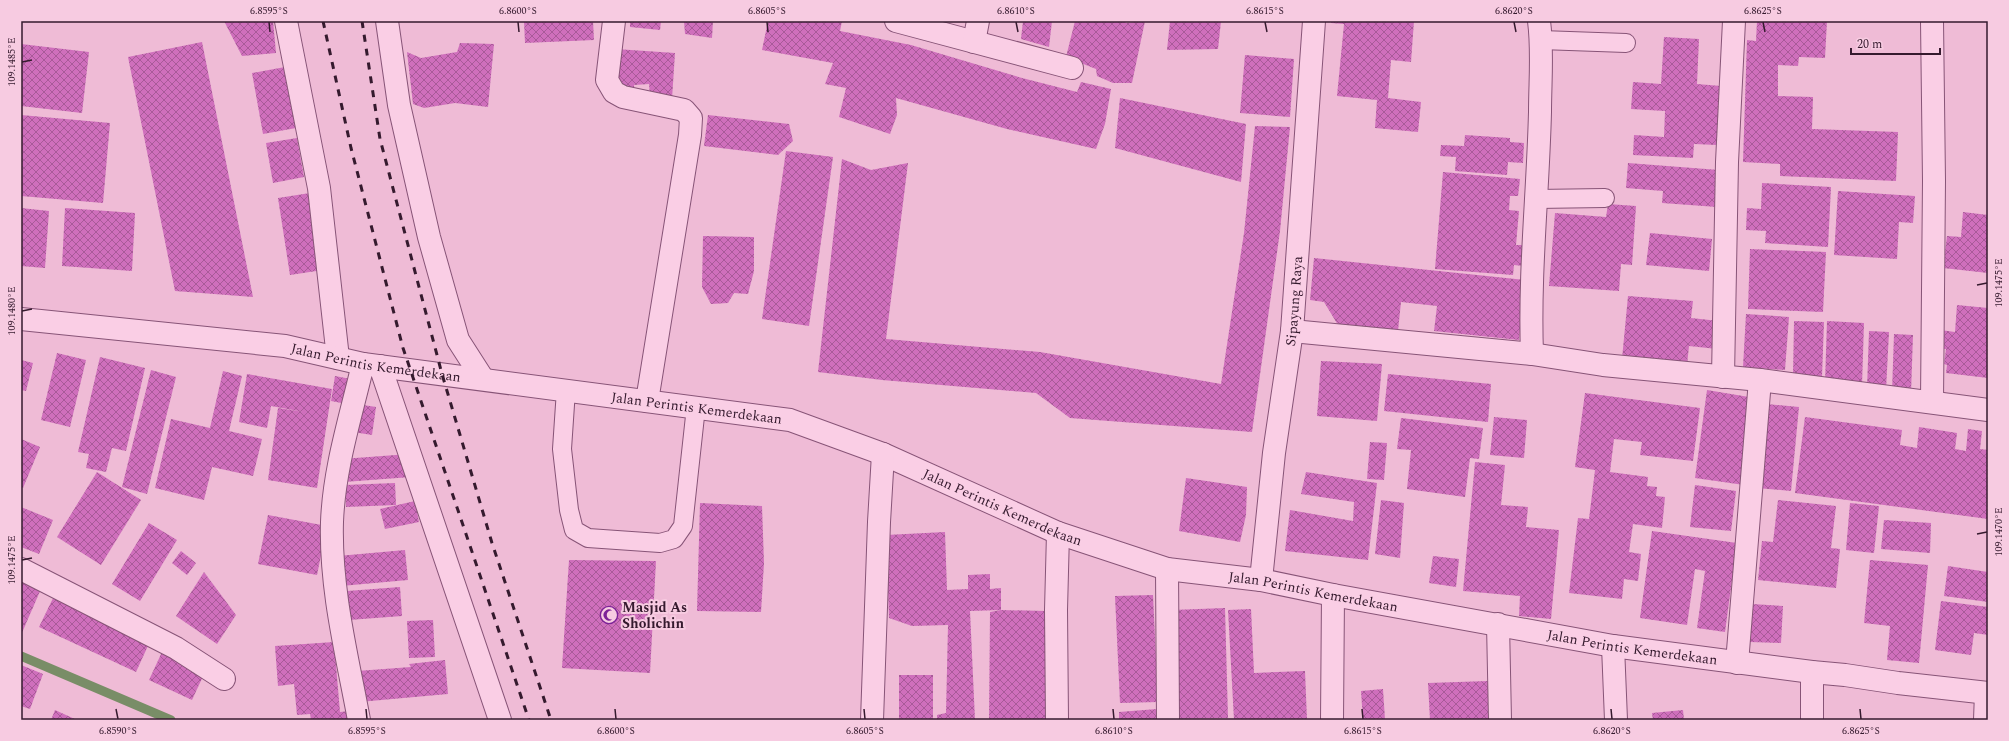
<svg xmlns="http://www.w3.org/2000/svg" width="2009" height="741" viewBox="0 0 2009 741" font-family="Spectral,serif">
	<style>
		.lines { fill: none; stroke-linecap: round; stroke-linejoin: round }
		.stream { stroke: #798d67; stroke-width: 9 }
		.building { fill: url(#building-cross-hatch) }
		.service-casing { stroke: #875477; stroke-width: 20 }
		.minor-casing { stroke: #875477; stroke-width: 24 }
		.service { stroke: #facee5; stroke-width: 18 }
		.minor { stroke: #facee5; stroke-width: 22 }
		.rail { stroke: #351a2e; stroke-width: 3; stroke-dasharray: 7 7; stroke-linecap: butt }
		.ticks { fill: none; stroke: #351a2e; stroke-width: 1.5 }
		.labels { text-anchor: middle; stroke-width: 4; stroke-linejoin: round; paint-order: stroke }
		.street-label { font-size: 14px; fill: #351a2e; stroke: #f7cbe1 }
		.poi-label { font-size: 14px; font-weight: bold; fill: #351a2e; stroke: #f7cbe1; text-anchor: start }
		.neatline { fill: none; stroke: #351a2e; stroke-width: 1.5 }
		.ticks-label { font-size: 10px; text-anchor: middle; fill: #351a2e }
	</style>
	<defs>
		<pattern id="building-cross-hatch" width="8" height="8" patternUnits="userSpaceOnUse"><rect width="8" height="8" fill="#cf6fbc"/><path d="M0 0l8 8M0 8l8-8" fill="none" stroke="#a95a99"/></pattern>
	</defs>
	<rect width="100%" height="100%" fill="#efbbd6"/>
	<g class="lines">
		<path class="stream" d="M21 656 171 720"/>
	</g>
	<g class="building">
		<path d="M224 21H273L276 53 242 56Z"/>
		<path d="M524 21H593L594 40 525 43Z"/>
		<path d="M630 21H661L660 30 630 27Z"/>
		<path d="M684 21H713L712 38 685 34Z"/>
		<path d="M768 21H842L840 31 911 45 1022 78 1077 92 1081 82 1111 89 1105 124 1096 149 1007 129 896 98 897 115 890 134 839 117 846 88 825 84 833 63 762 50Z"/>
		<path d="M1023 21H1052L1049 47 1021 39Z"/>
		<path d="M1075 21H1124L1126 23 1145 21 1132 83H1113L1097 76 1096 69 1066 57Z"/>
		<path d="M1170 21H1221L1218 49 1167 50Z"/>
		<path d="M1331 21H1414L1411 62 1391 60 1388 98 1421 102 1418 132 1375 128 1377 100 1337 96 1344 24 1331 23Z"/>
		<path d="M1757 21H1827L1825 58 1799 57 1798 66 1778 65V96L1813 97 1812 129 1898 132 1896 181 1780 176V164L1743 162 1747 40 1756 41Z"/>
		<path d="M1664 37 1699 39 1697 84 1721 86 1717 145 1694 144 1693 158 1633 155 1634 135 1664 137 1665 111 1631 109 1633 82 1661 84Z"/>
		<path d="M202 42 253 297 175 291 128 57Z"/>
		<path d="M460 43 494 44 488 107 455 103 424 108 413 104 407 52 421 58 457 52Z"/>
		<path d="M21 44 89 52 82 113 21 106Z"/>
		<path d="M616 49 675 53 672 99 650 96 649 84 634 85 635 94 614 89Z"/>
		<path d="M1245 55 1294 59 1290 117 1240 113Z"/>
		<path d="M285 67 296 128 263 134 252 73Z"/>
		<path d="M1120 98 1246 124 1241 182 1115 148Z"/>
		<path d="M21 115 110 123 103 203 21 196Z"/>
		<path d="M708 115 789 124 793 141 778 155 704 146Z"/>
		<path d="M1255 126 1290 127 1280 231 1252 432 1070 418 1036 393 882 380 818 372 842 159 871 170 908 163 886 339 1040 352 1221 384 1244 233Z"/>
		<path d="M1465 135 1510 138V142L1524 143 1523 163 1508 162 1507 175 1455 171 1456 157 1440 156 1441 145 1464 146Z"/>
		<path d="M297 138 304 177 273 183 266 143Z"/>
		<path d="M786 151 833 157 809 326 762 319Z"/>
		<path d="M1628 163 1719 170 1717 207 1662 203 1663 191 1626 188Z"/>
		<path d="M1443 172 1520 179 1518 196H1510L1509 210 1519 211 1516 245H1524L1523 266 1514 265 1513 275 1435 269Z"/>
		<path d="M1762 183 1831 187 1828 247 1765 243 1766 231 1746 230 1747 208 1761 209Z"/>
		<path d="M1838 191 1915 196 1913 223 1899 222 1897 259 1834 255Z"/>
		<path d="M310 193 323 270 290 275 278 198Z"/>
		<path d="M1608 204 1636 206 1632 265 1621 264 1619 291 1549 286 1555 213 1606 217Z"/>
		<path d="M21 208 49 211 45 268 21 266Z"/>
		<path d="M65 208 135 213 132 271 62 266Z"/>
		<path d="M1963 212 1988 215V273L1943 268 1947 236 1961 237Z"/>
		<path d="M1650 233 1712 239 1709 271 1646 265Z"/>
		<path d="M703 236 754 237V271L748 294 734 293 728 303 711 304 702 287Z"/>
		<path d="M1750 249 1826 252 1823 312 1748 309Z"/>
		<path d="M1314 258 1525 280 1519 340 1434 331 1437 306 1401 302 1398 331 1338 325 1324 302 1310 300Z"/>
		<path d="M1628 296 1693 301 1691 318 1719 321 1717 349 1689 346 1687 365 1622 359Z"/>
		<path d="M1957 305 1988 308V378L1946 373 1947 365 1944 364 1946 349H1938L1940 330 1955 332Z"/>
		<path d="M1746 314 1789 317 1785 370 1743 367Z"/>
		<path d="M1794 321 1824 322 1822 377 1793 376Z"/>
		<path d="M1827 321 1864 323 1862 385 1825 383Z"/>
		<path d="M1869 331 1889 332 1886 390 1867 389Z"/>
		<path d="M1894 334 1913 335 1911 393 1892 392Z"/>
		<path d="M57 353 86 360 70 427 41 420Z"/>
		<path d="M100 357 145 368 126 451 112 448 106 472 86 468 89 454 78 452Z"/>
		<path d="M21 360 33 363 26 391 21 390Z"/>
		<path d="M1321 361 1382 364 1377 421 1317 416Z"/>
		<path d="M151 370 176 377 147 494 122 487Z"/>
		<path d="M223 371 242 376 229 431 262 439 253 476 212 467 204 500 155 488 171 419 210 428Z"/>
		<path d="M247 374 332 389 317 488 268 480 278 408 304 412 271 406 267 428 239 422Z"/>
		<path d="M1388 374 1491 384 1488 422 1384 411Z"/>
		<path d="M335 376 356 380 352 405 331 401Z"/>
		<path d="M1707 390 1749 397 1745 419 1753 420 1744 485 1695 478Z"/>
		<path d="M1585 393 1700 408 1693 461 1640 455 1642 442 1614 439 1610 472 1648 477 1647 486 1657 487 1656 496 1665 497 1662 528 1633 524 1629 552 1641 554 1638 581 1624 579 1622 599 1569 593 1578 518 1589 519 1595 470 1575 467Z"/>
		<path d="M357 404 376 407 372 435 353 432Z"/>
		<path d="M1766 404 1799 407 1791 491 1757 488Z"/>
		<path d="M1494 417 1527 420 1524 458 1490 455Z"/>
		<path d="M1805 417 1902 430 1900 445 1917 448 1919 427 1957 433 1955 449 1966 451 1968 429 1982 431 1980 449 1988 450V519L1795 493Z"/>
		<path d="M1401 418 1483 428 1479 459 1470 458 1465 497 1407 489 1411 450 1397 449Z"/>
		<path d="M21 439 40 447 23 488 21 487Z"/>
		<path d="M1370 442 1387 443 1384 480 1367 479Z"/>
		<path d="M409 454 411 477 344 482 342 459Z"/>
		<path d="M1475 462 1505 465 1501 505 1528 507 1526 527 1559 530 1551 619 1519 616 1520 596 1463 591Z"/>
		<path d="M97 472 141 500 101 565 57 537Z"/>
		<path d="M1306 472 1377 483 1368 560 1285 551 1290 510 1353 521 1354 502 1301 494Z"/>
		<path d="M1186 478 1247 487 1246 515 1240 542 1179 531Z"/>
		<path d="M395 483 396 505 346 507 345 485Z"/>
		<path d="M1695 485 1736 491 1731 531 1690 527Z"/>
		<path d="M1381 500 1404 503 1400 558 1375 554Z"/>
		<path d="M1778 500 1836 506 1831 548 1840 549 1836 588 1758 580 1762 541 1773 542Z"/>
		<path d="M415 501 419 522 385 529 380 509Z"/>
		<path d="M700 503 762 506 764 563 761 612 697 611Z"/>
		<path d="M1850 503 1879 506 1874 553 1846 550Z"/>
		<path d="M21 507 53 520 39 554 21 547Z"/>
		<path d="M268 515 327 526 317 575 258 564Z"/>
		<path d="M1884 520 1931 523 1930 553 1881 549Z"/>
		<path d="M149 523 177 540 140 601 112 584Z"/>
		<path d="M1652 531 1737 543 1725 632 1697 628 1705 571 1695 569 1687 625 1640 618Z"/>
		<path d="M945 532 947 590 968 589V575L990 574V589L1001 588V610L1046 611V720H989L990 612 1001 610 970 611 975 720H937V715L946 713 948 625 912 626 889 618 886 535Z"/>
		<path d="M405 550 408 580 341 586 338 556Z"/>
		<path d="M181 551 196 563 187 575 172 563Z"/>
		<path d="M1433 556 1459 559 1456 587 1429 583Z"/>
		<path d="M569 560 656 561 650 673 562 668Z"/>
		<path d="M1870 560 1928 565 1919 663 1887 660 1890 626 1864 623Z"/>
		<path d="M1948 566 1988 572V602L1944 596Z"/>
		<path d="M204 572 236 615 217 644 176 616Z"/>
		<path d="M21 580 41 589 21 635Z"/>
		<path d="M400 587 402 616 349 620 347 591Z"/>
		<path d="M56 592 152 637 136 672 39 627Z"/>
		<path d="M1153 595 1158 702 1120 703 1115 596Z"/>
		<path d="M1941 601 1988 607V635L1974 633 1971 655 1935 650Z"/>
		<path d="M1752 604 1783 606 1781 643 1750 642Z"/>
		<path d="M1225 608 1228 718 1175 719 1172 610Z"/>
		<path d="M1251 609 1254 673 1305 671 1307 720H1234L1228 610Z"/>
		<path d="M433 620 435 657 409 658 407 621Z"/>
		<path d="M334 642 340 712 350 711V720H311L310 714 297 715 294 684 278 686 275 646Z"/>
		<path d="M162 652 205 672 192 700 149 680Z"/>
		<path d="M445 660 448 694 359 702 357 671 411 667 409 664Z"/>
		<path d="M21 665 43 674 30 709 21 706Z"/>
		<rect x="899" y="675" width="34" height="45"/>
		<path d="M1488 681 1490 720H1430L1428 683Z"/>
		<path d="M1383 689 1385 720H1363L1361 691Z"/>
		<path d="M1157 709 1158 720H1119V712Z"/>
		<path d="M55 710 77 720H51Z"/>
		<path d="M1683 710 1684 720H1653L1652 713Z"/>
	</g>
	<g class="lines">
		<defs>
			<g id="service">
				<path d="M1541 40 1626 43"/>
				<path d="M1536 199 1605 198"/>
				<path d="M566 390 562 449 569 510 574 530 588 538 660 543 674 539 683 526 696 407"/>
			</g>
			<g id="minor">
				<path d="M286 21 319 188 338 358"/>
				<path d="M387 21 399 105 429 237 458 340 483 379"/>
				<path d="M614 21 607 80 614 92 623 97 684 110 691 118 690 135 647 401"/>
				<path d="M896 21 1072 68"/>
				<path d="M974 42 978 21"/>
				<path id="s1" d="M21 319 285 346 363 364 790 420 883 454 1058 533 1167 569 1261 580 1333 595 1613 646 1812 672 1845 675 1898 683 1988 693"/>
				<path d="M1292 331 1532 354 1603 365 1760 380 1988 410"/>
				<path d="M1532 354C1529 273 1538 193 1540 112 1540 82 1543 51 1539 21"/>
				<path d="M380 366 500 720"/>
				<path d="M1723 377 1727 162 1734 21"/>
				<path d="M1932 401 1934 181 1932 21"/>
				<path d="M21 569 176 648 224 679"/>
				<path d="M1167 569 1168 720"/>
				<path id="s2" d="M1261 580 1274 453 1292 331 1314 21"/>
				<path d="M1498 624 1500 720"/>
				<path d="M1613 646 1616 720"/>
				<path d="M1737 663 1760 380"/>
				<path d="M1812 672V720"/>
				<path d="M359 720C347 655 330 589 332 522 334 468 351 416 363 364"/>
				<path d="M872 720 879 522 883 454"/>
				<path d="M1057 720 1056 610 1058 533"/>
				<path d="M1332 720 1333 595"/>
				<path d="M1985 720 1986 693"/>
			</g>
		</defs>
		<use href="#service" class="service-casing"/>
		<use href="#minor" class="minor-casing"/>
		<use href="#service" class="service"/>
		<use href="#minor" class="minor"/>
		<g class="rail">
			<path d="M323 21 351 148 403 348 529 720"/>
			<path d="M362 21 380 139 442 374 492 543 551 720"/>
		</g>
	</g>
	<path class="ticks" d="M269 22 270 32M518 22 519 32M767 22 768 32M1016 22 1018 32M1265 22 1267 32M1514 22 1516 32M1763 22 1765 32M22 62 32 60M1977 285 1987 283M22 311 32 309M1977 534 1987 532M22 560 32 558M116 709 118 719M366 709 367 719M615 709 616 719M864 709 865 719M1113 709 1114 719M1362 709 1363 719M1611 709 1612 719M1860 709 1861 719"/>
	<defs>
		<symbol id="mosque-ring" viewBox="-11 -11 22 22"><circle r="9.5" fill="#f7cbe1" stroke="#7d2298" stroke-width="1.5"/><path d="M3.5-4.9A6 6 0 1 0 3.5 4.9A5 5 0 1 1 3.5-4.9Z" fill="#7d2298"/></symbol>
	</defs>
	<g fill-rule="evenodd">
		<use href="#mosque-ring" x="599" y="605" width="20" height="20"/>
	</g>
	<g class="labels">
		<g class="street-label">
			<text dy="5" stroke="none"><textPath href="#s2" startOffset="281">Sipayung Raya</textPath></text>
			<text dy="5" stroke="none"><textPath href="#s1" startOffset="358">Jalan Perintis Kemerdekaan</textPath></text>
			<text dy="5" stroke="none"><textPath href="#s1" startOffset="682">Jalan Perintis Kemerdekaan</textPath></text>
			<text dy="5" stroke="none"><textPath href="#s1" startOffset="1006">Jalan Perintis Kemerdekaan</textPath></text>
			<text dy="5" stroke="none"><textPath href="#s1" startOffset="1330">Jalan Perintis Kemerdekaan</textPath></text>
			<text dy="5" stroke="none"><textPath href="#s1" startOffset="1654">Jalan Perintis Kemerdekaan</textPath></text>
		</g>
		<g class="poi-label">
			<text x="622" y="612">Masjid As<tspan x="622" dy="16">Sholichin</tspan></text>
		</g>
	</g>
	<rect width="2009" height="741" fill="none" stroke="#f7cbe1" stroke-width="44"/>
	<path d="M1851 48v6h89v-6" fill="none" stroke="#351a2e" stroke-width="2"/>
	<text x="1857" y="48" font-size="12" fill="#351a2e" stroke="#f7cbe1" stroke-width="3" paint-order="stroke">20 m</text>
	<rect x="22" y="22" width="1965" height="697" class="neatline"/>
	<g class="ticks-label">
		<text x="269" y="14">6.8595°S</text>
		<text x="518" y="14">6.8600°S</text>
		<text x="767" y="14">6.8605°S</text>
		<text x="1016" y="14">6.8610°S</text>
		<text x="1265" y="14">6.8615°S</text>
		<text x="1514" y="14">6.8620°S</text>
		<text x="1763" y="14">6.8625°S</text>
		<text transform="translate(11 62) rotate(-90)" y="4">109.1485°E</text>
		<text transform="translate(1998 283) rotate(-90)" y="4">109.1475°E</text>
		<text transform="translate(11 311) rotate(-90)" y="4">109.1480°E</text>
		<text transform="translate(1998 532) rotate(-90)" y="4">109.1470°E</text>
		<text transform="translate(11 560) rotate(-90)" y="4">109.1475°E</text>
		<text x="118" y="734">6.8590°S</text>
		<text x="367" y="734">6.8595°S</text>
		<text x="616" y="734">6.8600°S</text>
		<text x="865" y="734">6.8605°S</text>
		<text x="1114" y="734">6.8610°S</text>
		<text x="1363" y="734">6.8615°S</text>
		<text x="1612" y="734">6.8620°S</text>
		<text x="1861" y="734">6.8625°S</text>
	</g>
</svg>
